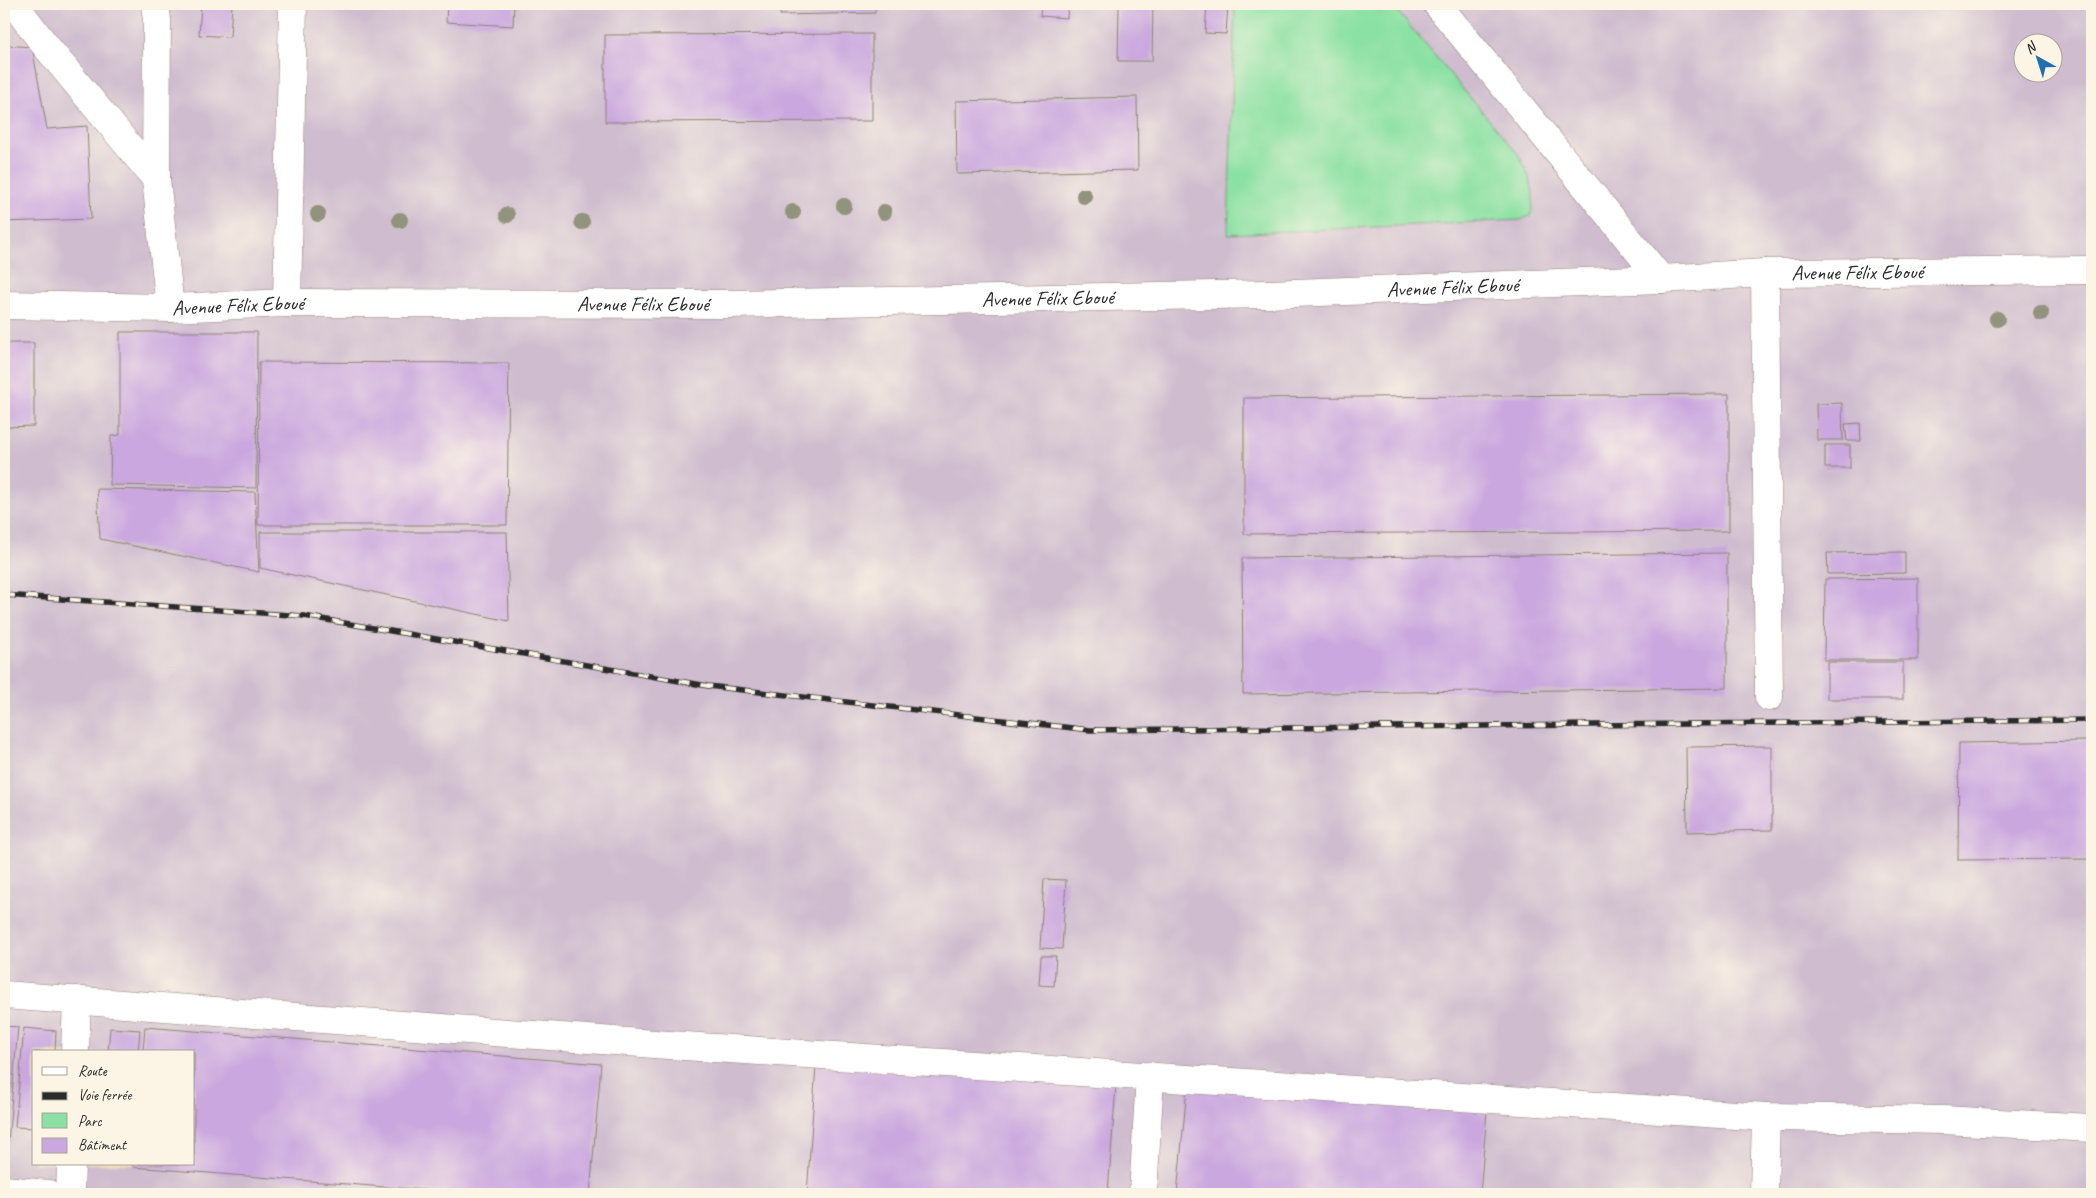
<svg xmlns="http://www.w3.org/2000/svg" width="2096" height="1198" viewBox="0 0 2096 1198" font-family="Caveat,sans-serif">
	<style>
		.industrial { fill: #cfbdcf; fill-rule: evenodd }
		.green { fill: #8be1a3; stroke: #5b8667 }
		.building { fill: #caa8df }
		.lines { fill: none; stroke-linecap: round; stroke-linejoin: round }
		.minor-casing { stroke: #8e8373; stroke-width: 29 }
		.minor { stroke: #fff; stroke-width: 28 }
		.rail-casing { stroke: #2b2b2b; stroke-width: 5.5 }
		.rail { stroke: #fcf5e5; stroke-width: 4; stroke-dasharray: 11; stroke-linecap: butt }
		.tree { fill: #91937c }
		.labels { text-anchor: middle; stroke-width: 5; stroke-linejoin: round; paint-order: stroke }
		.street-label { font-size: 21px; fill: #2b2b2b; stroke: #fcf5e5 }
	</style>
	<rect width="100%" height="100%" fill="#fcf5e5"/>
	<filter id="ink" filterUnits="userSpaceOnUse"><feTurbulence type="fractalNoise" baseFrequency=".02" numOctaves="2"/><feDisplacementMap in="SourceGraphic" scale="10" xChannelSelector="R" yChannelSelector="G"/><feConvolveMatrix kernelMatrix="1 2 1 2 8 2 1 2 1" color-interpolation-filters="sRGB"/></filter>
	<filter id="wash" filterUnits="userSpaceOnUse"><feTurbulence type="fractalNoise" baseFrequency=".0096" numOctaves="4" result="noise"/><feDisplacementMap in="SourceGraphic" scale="20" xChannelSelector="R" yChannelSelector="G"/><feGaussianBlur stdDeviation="1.12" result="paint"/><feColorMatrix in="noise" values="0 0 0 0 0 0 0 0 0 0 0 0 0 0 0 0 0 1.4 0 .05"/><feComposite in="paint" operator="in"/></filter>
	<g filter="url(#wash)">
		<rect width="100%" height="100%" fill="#f1dbbb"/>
		<path class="industrial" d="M4 4H2092V1194H4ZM2024 42H2054V72H2024ZM34 1052H194V1164H34Z"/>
		<path class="green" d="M1235 4H1391L1518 154C1529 175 1538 193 1530 216L1520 220 1228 234Z"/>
		<g id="blocks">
			<g class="building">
				<path d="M201 4H232L230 37 199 35Z"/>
				<path d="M447 4H514L513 26 446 22Z"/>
				<path d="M780 4H875V13L780 15Z"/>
				<path d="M1041 4H1068L1067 18 1040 16Z"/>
				<path d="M1119 4H1153L1152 61H1118Z"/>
				<path d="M1207 4H1228L1226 34 1205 33Z"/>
				<path d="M872 34V121L605 122V35Z"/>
				<path d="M4 45 32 47 47 129 87 126 91 219 4 222Z"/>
				<path d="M1137 97 1138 170 957 174 956 101Z"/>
				<path d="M120 332H257L256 488 110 485 111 436 120 435Z"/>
				<path d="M4 343H34V426L4 427Z"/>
				<path d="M259 362 509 363 507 525H258Z"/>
				<path d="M1729 394V531L1244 534V398Z"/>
				<path d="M1842 403 1843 440H1817L1816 404Z"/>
				<path d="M1860 423 1861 441H1847L1845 424Z"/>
				<rect x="1825" y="445" width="25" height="23"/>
				<path d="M97 489 255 492 259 572 100 539Z"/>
				<path d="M260 532H507L509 621 260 568Z"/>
				<path d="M1905 552V573L1828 574 1827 553Z"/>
				<path d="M1727 553V688L1243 694 1242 558Z"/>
				<path d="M1918 578V660H1824L1825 579Z"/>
				<rect x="1827" y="662" width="76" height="37"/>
				<path d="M2092 741V859L1958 860 1959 743Z"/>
				<path d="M1772 746V830L1687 832 1686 747Z"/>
				<path d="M1044 879 1066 880 1062 949 1040 948Z"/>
				<path d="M1041 956H1056L1054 986 1039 985Z"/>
				<path d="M4 1026 18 1027 7 1154H4Z"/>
				<path d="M145 1027 601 1064 590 1194H473L133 1167V1164H194V1052H143Z"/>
				<path d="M24 1028 56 1031 55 1052H34V1128L15 1127Z"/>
				<path d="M110 1028 140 1030 138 1052H108Z"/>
				<path d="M816 1066 1116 1085 1108 1194H807Z"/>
				<path d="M1187 1088 1487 1112 1480 1194H1177Z"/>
			</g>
		</g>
	</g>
	<g filter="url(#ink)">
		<use href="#blocks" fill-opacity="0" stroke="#8e8373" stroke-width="1"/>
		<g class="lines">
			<defs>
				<g id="minor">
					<path d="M14 4 45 45 156 179 170 308"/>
					<path d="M155 4 157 20 156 179"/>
					<path d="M1437 4 1661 279"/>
					<path d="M1765 273 1769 697"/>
					<path d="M287 303 293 4"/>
					<path id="s1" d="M4 305 170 308 287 303 729 304 1268 294 1661 279 1765 273 2092 270"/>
					<path d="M4 995 654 1044 1766 1117 1943 1120 2092 1128"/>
					<path d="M75 1052 77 1000"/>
					<path d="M4 1190 49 1194"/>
					<path d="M70 1194 71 1164"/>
					<path d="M1143 1194 1150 1076"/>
					<path d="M1764 1194 1766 1117"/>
				</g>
			</defs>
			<use href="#minor" class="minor-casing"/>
			<use href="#minor" class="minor"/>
			<defs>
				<path id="rail" d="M4 595 304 616 708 686 1090 730 2092 720"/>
			</defs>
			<use href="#rail" class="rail-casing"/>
			<use href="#rail" class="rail"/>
		</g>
		<g class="tree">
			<circle cx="1084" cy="196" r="8"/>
			<circle cx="844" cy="206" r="8"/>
			<circle cx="793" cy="212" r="8"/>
			<circle cx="884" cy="212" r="8"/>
			<circle cx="318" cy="214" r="8"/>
			<circle cx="507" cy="215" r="8"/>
			<circle cx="400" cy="220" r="8"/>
			<circle cx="582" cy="222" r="8"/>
			<circle cx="2041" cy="313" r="8"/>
			<circle cx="1997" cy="319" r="8"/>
		</g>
	</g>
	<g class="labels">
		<g class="street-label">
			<text dy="7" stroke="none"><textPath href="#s1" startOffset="1854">Avenue Félix Eboué</textPath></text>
			<text dy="7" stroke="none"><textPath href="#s1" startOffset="1449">Avenue Félix Eboué</textPath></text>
			<text dy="7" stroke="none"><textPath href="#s1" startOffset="1044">Avenue Félix Eboué</textPath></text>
			<text dy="7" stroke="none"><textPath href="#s1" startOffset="639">Avenue Félix Eboué</textPath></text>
			<text dy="7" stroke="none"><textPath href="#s1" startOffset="234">Avenue Félix Eboué</textPath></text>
		</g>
	</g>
	<rect width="2096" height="1198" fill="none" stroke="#fcf5e5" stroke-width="20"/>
	<rect x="32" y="1050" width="162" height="115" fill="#fcf5e5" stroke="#a8a49b"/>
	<rect x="42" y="1067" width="25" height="8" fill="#ffffff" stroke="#a8a49b"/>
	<text x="78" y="1076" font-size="15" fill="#2b2b2b">Route</text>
	<rect x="42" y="1092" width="25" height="8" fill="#2b2b2b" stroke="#a8a49b"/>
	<text x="78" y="1100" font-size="15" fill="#2b2b2b">Voie ferrée</text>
	<rect x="42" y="1113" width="25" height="15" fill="#8be1a3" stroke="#a8a49b"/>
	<text x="78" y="1126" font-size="15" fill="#2b2b2b">Parc</text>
	<rect x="42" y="1138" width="25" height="15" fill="#caa8df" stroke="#a8a49b"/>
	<text x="78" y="1150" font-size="15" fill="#2b2b2b">Bâtiment</text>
	<g transform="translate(2038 58) rotate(321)"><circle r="24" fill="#fcf5e5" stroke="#a8a49b"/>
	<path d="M0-4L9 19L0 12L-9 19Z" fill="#1f6fb2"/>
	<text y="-8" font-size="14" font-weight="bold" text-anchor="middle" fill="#2b2b2b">N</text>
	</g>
</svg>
